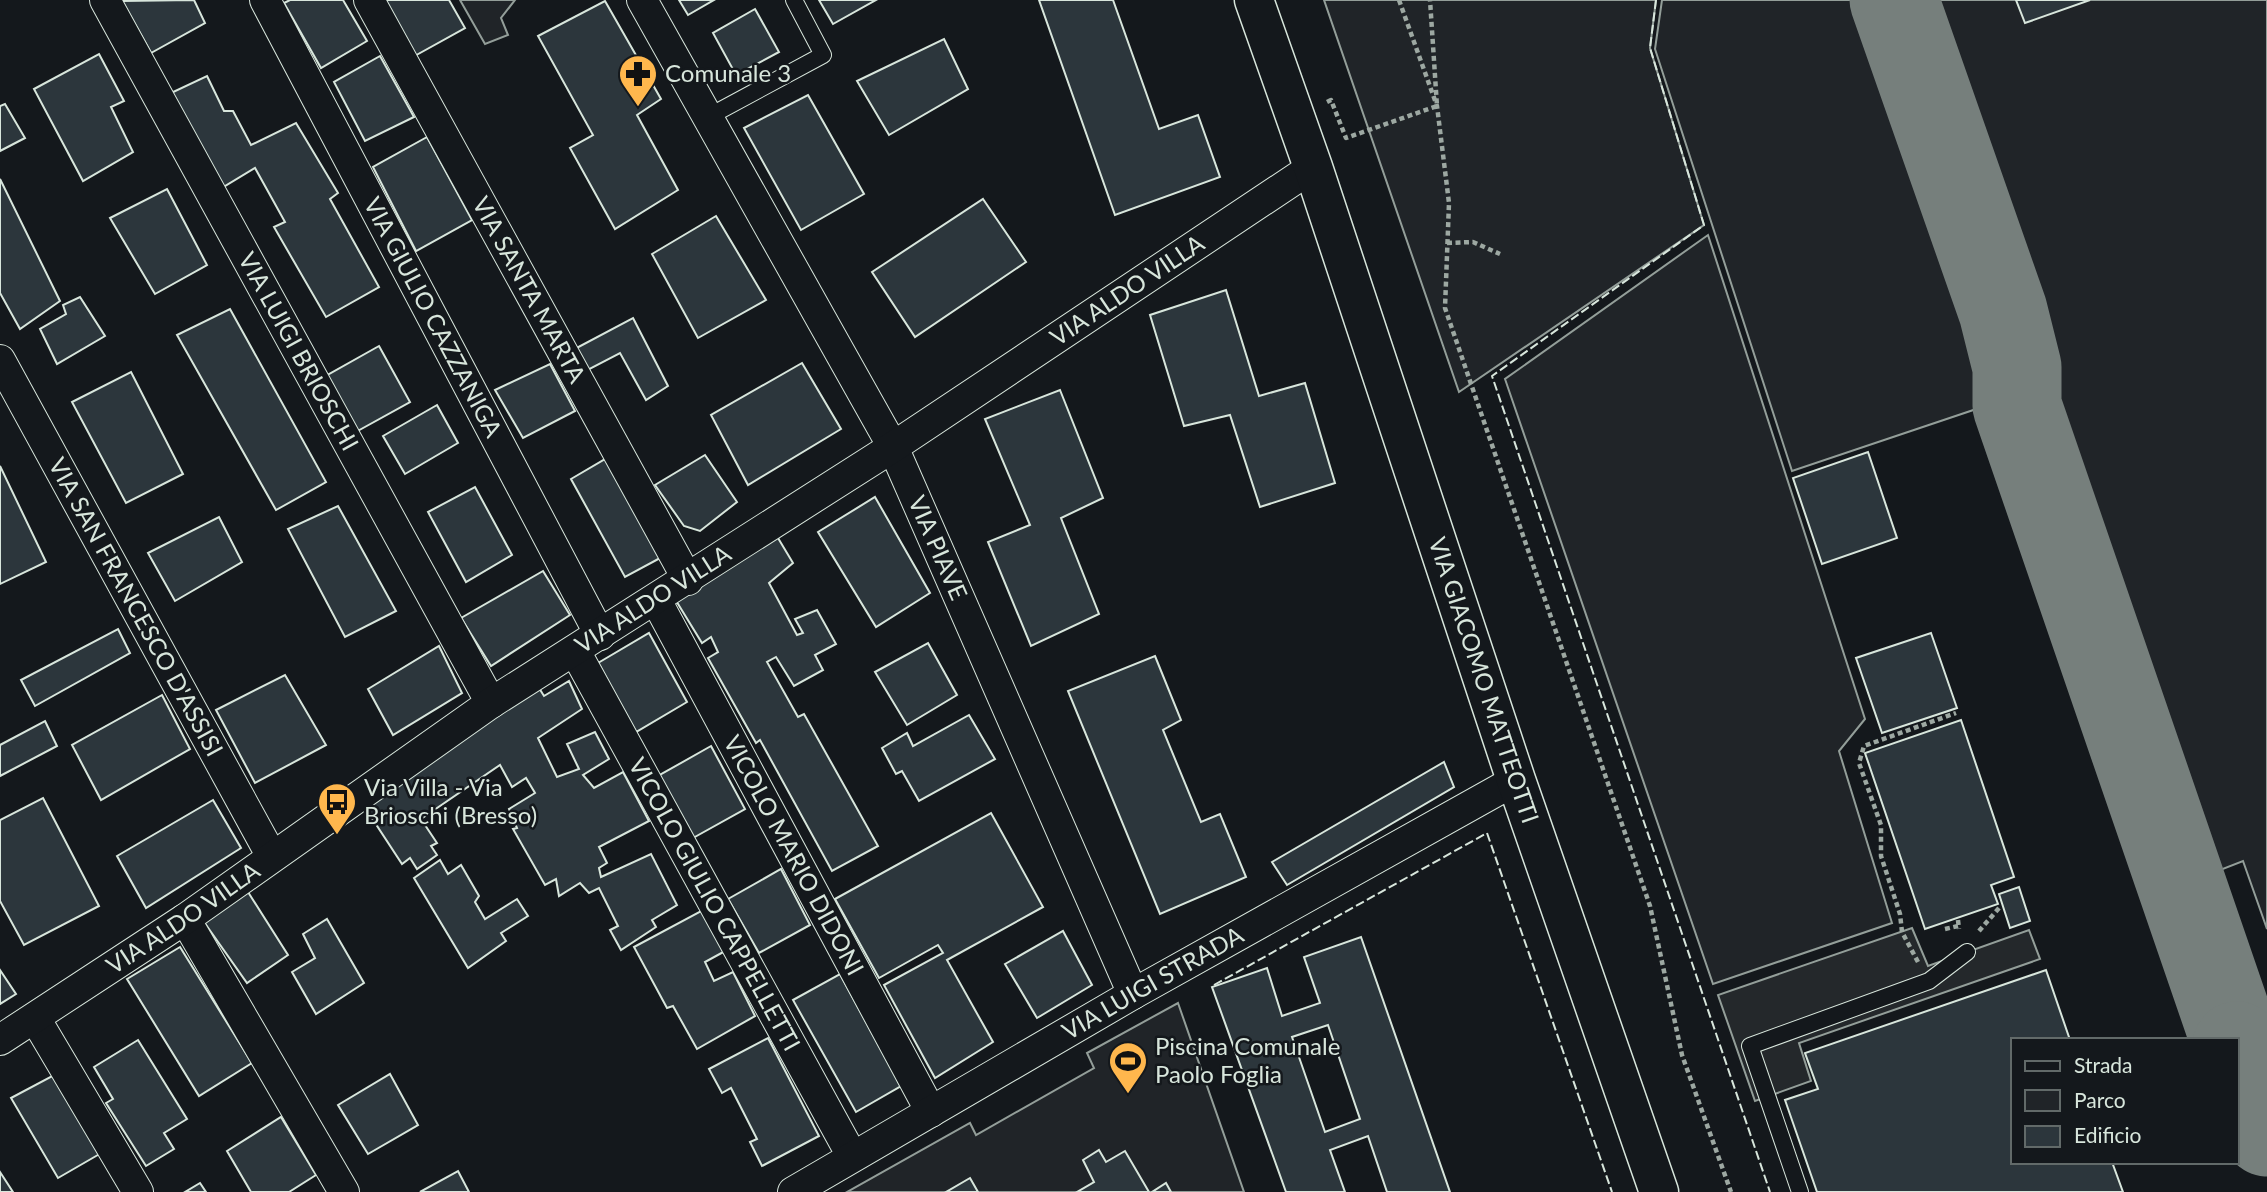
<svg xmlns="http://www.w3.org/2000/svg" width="2267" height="1192" viewBox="0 0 2267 1192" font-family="Lato,sans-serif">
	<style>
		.green { fill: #202428; stroke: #939e99; stroke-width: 2 }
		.parking { fill: #24282b; stroke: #939e99; stroke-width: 2 }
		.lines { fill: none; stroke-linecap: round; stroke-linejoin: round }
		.taxiway { stroke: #767f7c; stroke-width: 89 }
		.building { fill: #2c363c; stroke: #d8e6dc; stroke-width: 2; fill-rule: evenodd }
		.lane-casing { stroke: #d8e6dc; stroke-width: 18 }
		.street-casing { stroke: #d8e6dc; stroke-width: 32 }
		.secondary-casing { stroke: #d8e6dc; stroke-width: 41 }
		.path { stroke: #9da8a2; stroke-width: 4.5; stroke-dasharray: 5 3.5; stroke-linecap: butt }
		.lane { stroke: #14181c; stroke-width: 16 }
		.street { stroke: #14181c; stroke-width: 30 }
		.secondary { stroke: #14181c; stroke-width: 38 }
		.fence { stroke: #d8e6dc; stroke-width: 2; stroke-dasharray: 9 3.5; stroke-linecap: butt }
		.labels { text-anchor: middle; stroke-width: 5; stroke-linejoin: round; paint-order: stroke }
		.poi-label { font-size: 24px; fill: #d8e6dc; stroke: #14181c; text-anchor: start }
		.street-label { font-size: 24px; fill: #d8e6dc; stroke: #14181c }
	</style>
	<rect width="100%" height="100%" fill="#14181c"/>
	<g class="green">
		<path d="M460 0H515L501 18 508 35 485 44Z"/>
		<path d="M1324 0H1656L1650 48 1704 225 1459 392Z"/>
		<path d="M1662 0H1875L2009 398 1792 471 1655 49Z"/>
		<path d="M1913 0H2267V929L2243 861 2210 874 2052 397Z"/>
		<path d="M1708 235 1865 719 1839 751 1892 923 1713 984 1505 379Z"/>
		<path d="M1178 1003 1244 1192H847L970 1123 976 1135 1094 1068 1087 1053Z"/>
	</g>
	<path class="parking" d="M1912 928 1928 966 2029 930 2040 959 1799 1043 1811 1081 1755 1101 1718 995Z"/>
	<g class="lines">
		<g class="taxiway">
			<path d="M1894 0 2003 311 2017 367V406L2235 1040"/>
			<path d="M2237 1046 2267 1132"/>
		</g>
	</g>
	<g class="building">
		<path d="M194 0 205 23 151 53 122 1Z"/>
		<path d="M290 0H343L367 41 321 68 284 3Z"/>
		<path d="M378 0H449L465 28 411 58Z"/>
		<path d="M679 0H714L688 15Z"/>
		<path d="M819 0H876L833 24Z"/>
		<path d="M1039 0H1113L1159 129 1198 115 1220 177 1115 215Z"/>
		<path d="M2016 0H2090L2025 23Z"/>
		<path d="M605 1 661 99 637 115 678 190 615 229 570 148 593 135 538 36Z"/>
		<path d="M755 9 779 52 736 75 713 33Z"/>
		<path d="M944 39 968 89 889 135 857 81Z"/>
		<path d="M99 54 124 101 111 107 133 152 83 181 34 89Z"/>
		<path d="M380 56 414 117 365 141 334 82Z"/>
		<path d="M207 76 224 111H233L251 145 296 123 338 193 330 199 379 287 326 317 274 227 285 222 255 168 220 189 171 93Z"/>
		<path d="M808 95 864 194 801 230 744 128Z"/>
		<path d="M5 104 25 138 0 151V106Z"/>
		<path d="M427 137 472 220 416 251 373 167Z"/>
		<path d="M0 179 60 301 20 329 0 293Z"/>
		<path d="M167 189 207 265 155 294 110 218Z"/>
		<path d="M983 199 1026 262 915 337 872 272Z"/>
		<path d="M716 216 766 300 698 338 652 254Z"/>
		<path d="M1226 290 1259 396 1305 383 1335 483 1260 507 1230 415 1184 426 1150 315Z"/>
		<path d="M80 297 105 336 57 364 40 329 66 314 63 305Z"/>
		<path d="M230 309 326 482 276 510 177 335Z"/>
		<path d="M633 318 668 386 646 400 620 353 580 374 569 352Z"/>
		<path d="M379 346 410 402 354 433 324 377Z"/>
		<path d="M802 363 841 429 748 485 711 415Z"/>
		<path d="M550 364 575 411 523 438 495 390Z"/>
		<path d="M131 372 183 474 126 503 72 402Z"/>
		<path d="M1060 390 1103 498 1061 518 1099 614 1031 646 988 542 1030 525 985 419Z"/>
		<path d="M437 405 458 443 405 474 383 436Z"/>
		<path d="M1868 452 1897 538 1822 564 1793 478Z"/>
		<path d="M705 455 737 502 700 531 684 526 655 485Z"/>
		<path d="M607 458 662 557 625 577 571 479Z"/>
		<path d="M0 466 46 562 0 584Z"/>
		<path d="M475 487 512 555 466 582 428 512Z"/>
		<path d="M875 497 930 593 876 627 818 532Z"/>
		<path d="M338 506 396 611 345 637 288 529Z"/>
		<path d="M219 517 242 562 175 601 148 553Z"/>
		<path d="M775 533 793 563 769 583 797 635 803 633 795 619 817 610 836 644 815 655 823 670 794 686 776 657 767 662 798 717 804 714 878 846 832 871 760 740 756 743 708 658 718 652 711 637 702 643 675 599Z"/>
		<path d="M543 571 570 615 491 666 461 618Z"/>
		<path d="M118 629 130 653 35 706 21 680Z"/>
		<path d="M649 633 687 702 636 732 598 663Z"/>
		<path d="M1931 633 1957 708 1882 733 1856 658Z"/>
		<path d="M928 643 957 695 907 725 875 672Z"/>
		<path d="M439 646 462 693 393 735 368 689Z"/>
		<path d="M1155 656 1181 720 1163 730 1201 822 1220 814 1246 877 1160 914 1068 691Z"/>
		<path d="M285 675 326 745 255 783 216 710Z"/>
		<path d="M569 681 582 709 538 738 557 777 579 769 567 744 595 732 609 759 583 775 594 788 623 772 649 821 599 847 607 863 599 868 601 877 651 854 677 905 652 920 656 927 621 950 610 930 618 926 599 888 589 893 580 883 559 896 556 879 545 885 513 829 517 828 509 809 535 793 526 778 512 787 500 765 421 819 437 843 431 846 437 855 417 869 410 858 402 864 364 806 539 688 544 696Z"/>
		<path d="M162 695 190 749 101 800 72 745Z"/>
		<path d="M969 715 995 759 919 801 902 771 896 774 882 748 907 733 913 746Z"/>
		<path d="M1961 720 2014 877 1991 885 1998 904 1925 929 1865 753Z"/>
		<path d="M45 721 57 746 0 776V745Z"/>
		<path d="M711 746 745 809 693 838 658 776Z"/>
		<path d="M1444 762 1454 787 1287 885 1272 862Z"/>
		<path d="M43 798 99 906 24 945 0 901V820Z"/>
		<path d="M213 800 241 848 146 908 117 856Z"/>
		<path d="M991 813 1043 907 947 960 993 1042 935 1078 884 985 943 953 938 945 879 978 835 899Z"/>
		<path d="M440 860 448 874 461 865 479 896 475 902 485 919 517 899 528 916 501 933 506 941 468 968 414 878Z"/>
		<path d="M781 869 810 925 759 953 728 899Z"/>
		<path d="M2019 887 2030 921 2010 928 1999 894Z"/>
		<path d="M248 892 288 955 247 983 204 922Z"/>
		<path d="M703 910 727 950 705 962 714 981 733 972 755 1016 697 1049 673 1006 667 1008 634 947Z"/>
		<path d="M327 919 364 983 316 1014 292 972 315 958 303 934Z"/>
		<path d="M1063 931 1092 985 1037 1018 1005 964Z"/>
		<path d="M1361 937 1450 1192H1387L1368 1136 1330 1150 1345 1192H1286L1212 987 1267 968 1282 1016 1320 1003 1304 957ZM1328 1025 1360 1119 1325 1132 1292 1037Z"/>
		<path d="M180 947 252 1063 199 1096 127 979Z"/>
		<path d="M0 970 16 994 0 1004Z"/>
		<path d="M2046 970 2070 1040H2013V1162H2112L2123 1192H1817L1785 1100 1818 1089 1805 1053Z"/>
		<path d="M840 974 901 1086 856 1112 793 1000Z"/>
		<path d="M768 1038 819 1136 762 1166 750 1142 757 1139 731 1088 722 1093 709 1069Z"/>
		<path d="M138 1040 187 1119 164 1133 174 1149 146 1166 106 1103 113 1099 94 1067Z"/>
		<path d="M56 1074 103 1152 58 1178 11 1098Z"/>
		<path d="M390 1074 418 1125 368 1154 338 1105Z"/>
		<path d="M281 1117 316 1175 289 1192H251L227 1151Z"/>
		<path d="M1099 1150 1106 1162 1125 1151 1149 1192H1077L1094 1182 1083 1160Z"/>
		<path d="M458 1171 469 1192H420Z"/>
		<path d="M0 1172 13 1192H0Z"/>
		<path d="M970 1178 978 1192H946Z"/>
		<path d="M200 1183 206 1192H185Z"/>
		<path d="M1166 1183 1171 1192H1152Z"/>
	</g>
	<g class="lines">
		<defs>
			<g id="lane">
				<path d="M708 117 823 55 794 0"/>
				<path d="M1800 1192 1750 1046 1929 981 1967 952"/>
			</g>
			<g id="street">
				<path id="s1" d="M105 0 491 703"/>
				<path id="s2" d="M265 0 600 635"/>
				<path id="s3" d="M369 0 688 580"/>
				<path id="s4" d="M642 0 893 447 1133 994"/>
				<path id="s5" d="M0 360 271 855"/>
				<path id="s6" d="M656 600 931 1112"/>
				<path id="s7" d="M575 651 852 1156"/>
				<path d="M185 919 344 1192"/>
				<path d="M35 1018 138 1192"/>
				<path id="s8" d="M0 1040 185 919 491 703 893 447 1313 167"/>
				<path id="s9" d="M793 1192 1133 994 1516 780"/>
			</g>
			<g id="secondary">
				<path id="s10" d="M1254 0 1313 167 1516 780 1659 1192"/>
			</g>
		</defs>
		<use href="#lane" class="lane-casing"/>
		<use href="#street" class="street-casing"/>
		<use href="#secondary" class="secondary-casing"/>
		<g class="path">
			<path d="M1399 0 1437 106 1449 203 1445 308 1650 906 1682 1055 1731 1192"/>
			<path d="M1327 102 1331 100 1346 138 1437 106 1430 0"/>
			<path d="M1447 243 1473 242 1500 254"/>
			<path d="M1958 920 1959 929"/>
			<path d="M1945 929 1958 926"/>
			<path d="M1979 931 1999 908"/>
			<path d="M1918 962 1902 932 1900 914 1881 856V825L1859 763 1864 746 1956 713"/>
		</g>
		<use href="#lane" class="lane"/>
		<use href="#street" class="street"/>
		<use href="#secondary" class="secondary"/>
		<g class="fence">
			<path d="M1656 0 1650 48 1704 225 1492 376 1770 1192"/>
			<path d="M1214 985 1487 833 1612 1192"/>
		</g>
	</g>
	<defs>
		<symbol id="pharmacy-pin" viewBox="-11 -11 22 30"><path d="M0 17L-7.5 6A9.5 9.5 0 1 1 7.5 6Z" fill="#ffb74d" stroke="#14181c"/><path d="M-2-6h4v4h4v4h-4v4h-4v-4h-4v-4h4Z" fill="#111"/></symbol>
		<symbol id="bus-pin" viewBox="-11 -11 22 30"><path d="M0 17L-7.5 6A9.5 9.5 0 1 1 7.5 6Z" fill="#ffb74d" stroke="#14181c"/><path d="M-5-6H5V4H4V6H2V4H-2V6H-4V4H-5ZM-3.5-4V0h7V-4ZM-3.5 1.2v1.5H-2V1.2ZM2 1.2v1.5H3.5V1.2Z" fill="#111"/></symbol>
		<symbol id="stadium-pin" viewBox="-11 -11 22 30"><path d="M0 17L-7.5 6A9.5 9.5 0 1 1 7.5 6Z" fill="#ffb74d" stroke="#14181c"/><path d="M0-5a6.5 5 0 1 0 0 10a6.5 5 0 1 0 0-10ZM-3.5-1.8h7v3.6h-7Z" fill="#111"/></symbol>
	</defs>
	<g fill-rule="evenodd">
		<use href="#pharmacy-pin" x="616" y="52" width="44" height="60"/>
		<use href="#bus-pin" x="315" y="780" width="44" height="60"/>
		<use href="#stadium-pin" x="1106" y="1039" width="44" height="60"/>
	</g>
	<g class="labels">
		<g class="poi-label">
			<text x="665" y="82">Comunale 3</text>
			<text x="364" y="796">Via Villa - Via<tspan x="364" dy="28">Brioschi (Bresso)</tspan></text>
			<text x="1155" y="1055">Piscina Comunale<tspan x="1155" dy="28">Paolo Foglia</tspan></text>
		</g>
		<g class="street-label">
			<text dy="8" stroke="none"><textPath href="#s3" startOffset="331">VIA SANTA MARTA</textPath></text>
			<text dy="8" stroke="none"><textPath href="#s8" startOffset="1354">VIA ALDO VILLA</textPath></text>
			<text dy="8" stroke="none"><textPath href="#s2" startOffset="359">VIA GIULIO CAZZANIGA</textPath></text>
			<text dy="8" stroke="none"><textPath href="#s1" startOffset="401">VIA LUIGI BRIOSCHI</textPath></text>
			<text dy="8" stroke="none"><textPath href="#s4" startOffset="623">VIA PIAVE</textPath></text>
			<text dy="8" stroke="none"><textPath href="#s8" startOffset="788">VIA ALDO VILLA</textPath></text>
			<text dy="8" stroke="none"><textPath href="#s5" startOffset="282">VIA SAN FRANCESCO D'ASSISI</textPath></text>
			<text dy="8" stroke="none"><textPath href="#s10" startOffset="718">VIA GIACOMO MATTEOTTI</textPath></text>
			<text dy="8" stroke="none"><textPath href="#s6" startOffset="290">VICOLO MARIO DIDONI</textPath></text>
			<text dy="8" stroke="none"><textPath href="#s7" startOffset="289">VICOLO GIULIO CAPPELLETTI</textPath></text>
			<text dy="8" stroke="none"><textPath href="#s8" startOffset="220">VIA ALDO VILLA</textPath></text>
			<text dy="8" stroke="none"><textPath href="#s9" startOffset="416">VIA LUIGI STRADA</textPath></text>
		</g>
	</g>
	<rect x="2011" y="1038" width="228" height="126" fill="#14181c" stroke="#626a69" stroke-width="2"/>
	<rect x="2025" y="1061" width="35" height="10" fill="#14181c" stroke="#626a69" stroke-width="2"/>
	<text x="2074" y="1073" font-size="21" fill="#d8e6dc">Strada</text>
	<rect x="2025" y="1090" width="35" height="21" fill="#202428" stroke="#626a69" stroke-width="2"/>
	<text x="2074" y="1108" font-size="21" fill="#d8e6dc">Parco</text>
	<rect x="2025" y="1126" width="35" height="21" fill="#2c363c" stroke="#626a69" stroke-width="2"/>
	<text x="2074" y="1143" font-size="21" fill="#d8e6dc">Edificio</text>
</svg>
